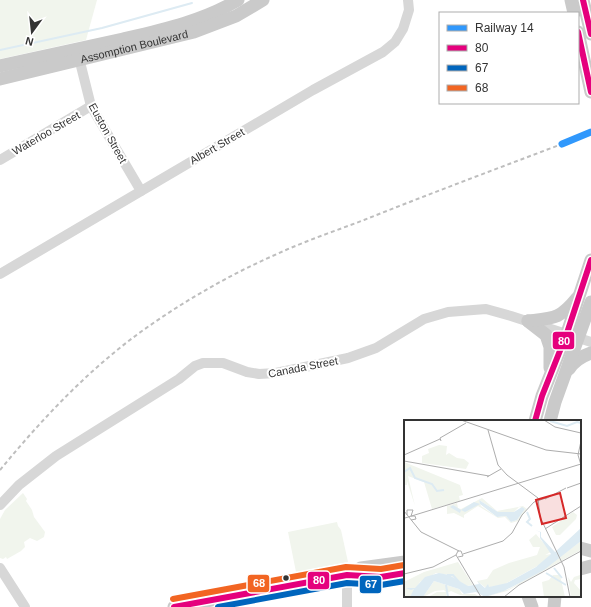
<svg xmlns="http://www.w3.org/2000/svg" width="591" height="607" viewBox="0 0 591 607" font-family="Arial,sans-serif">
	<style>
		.green { fill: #f1f5ed }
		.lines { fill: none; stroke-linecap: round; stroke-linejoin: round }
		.stream { stroke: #ddebf3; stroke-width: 2 }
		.minor { stroke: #d7d7d7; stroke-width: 10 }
		.major { stroke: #cacaca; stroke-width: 13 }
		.rail { stroke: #bebebe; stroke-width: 2; stroke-dasharray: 4 3; stroke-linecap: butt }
		.bus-1-casing { stroke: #fff; stroke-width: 9 }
		.bus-2-casing { stroke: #fff; stroke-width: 9 }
		.bus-3-casing { stroke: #fff; stroke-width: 9 }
		.bus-1 { stroke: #e5007d; stroke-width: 6 }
		.bus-2 { stroke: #0065bd; stroke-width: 6 }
		.bus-3 { stroke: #f26522; stroke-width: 6 }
		.rail-1-casing { stroke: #fff; stroke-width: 10 }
		.rail-1 { stroke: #3098fc; stroke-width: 7 }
		.bus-dot { fill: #333; stroke: #fff; stroke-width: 1.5 }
		.labels { text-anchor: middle; stroke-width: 4; stroke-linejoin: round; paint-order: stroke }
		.street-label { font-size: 11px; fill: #333; stroke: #fff }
		.inset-river { fill: none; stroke: #ddebf3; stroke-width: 2 }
		.inset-road { fill: none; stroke: #adadad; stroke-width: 1 }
		.view { fill: #d62828; fill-opacity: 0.15; stroke: #d62828; stroke-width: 2 }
		.inset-edge { fill: none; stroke: #333; stroke-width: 2 }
		.line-badge { stroke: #fff; stroke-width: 1.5 }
		.badge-label { font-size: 11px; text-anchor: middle; font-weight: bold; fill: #fff }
	</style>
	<rect width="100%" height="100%" fill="#fff"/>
	<g class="green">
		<path d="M0 0H97L86 40 0 59Z"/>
		<path d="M23 493 27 499 26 501 32 510 34 517 45 532 44 537 37 541 30 538 24 542 25 547 21 551 7 559 6 557 3 559 0 558V519L5 510Z"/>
		<path d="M337 522 338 526 341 530 348 562 296 572 288 532Z"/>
	</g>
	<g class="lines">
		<path class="stream" d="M0 50 102 28 192 3"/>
		<g class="minor">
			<path d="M78 54 91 106 141 191"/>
			<path d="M0 160 91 106"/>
			<path d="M0 274 313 90 383 52 395 42 403 29 409 10 408 0"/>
			<path d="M0 505 19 485 56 456 179 379 195 366 203 363H223L247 372 259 374 276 373 348 358 376 348 424 319 448 312 486 309 511 316 591 342"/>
			<path d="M0 568 25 607"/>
			<path d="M347 575V607"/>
			<path d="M228 596V607"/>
		</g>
		<g class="major">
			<path d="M571 0 574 13"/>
			<path d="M583 0 591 34"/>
			<path d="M578 32 591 92"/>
			<path d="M0 66C41 57 82 48 123 39 162 30 203 21 238 0"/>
			<path id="s1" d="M0 79 194 32 236 16 263 0"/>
			<path d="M528 321 546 335 550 347V368"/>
			<path d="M528 321C554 318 560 319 577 298"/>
			<path d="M569 369C574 361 582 356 591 353"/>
			<path d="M535 421 542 396 567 333 591 260"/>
			<path d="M550 421 555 402 591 302"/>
			<path d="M580 548 591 551"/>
			<path d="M580 569 591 566"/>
			<path d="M354 572 361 568 405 562"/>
			<path d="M528 596 532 607"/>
			<path d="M174 607 347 575 381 577 405 573"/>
			<path d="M554 607 555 596"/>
		</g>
		<path class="rail" d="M0 470C42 419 88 370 142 331 184 301 229 275 277 254 305 241 335 231 364 220 429 194 496 169 562 144"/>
		<defs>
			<g id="bus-1">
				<path d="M583 0 591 34"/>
				<path d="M578 32 591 92"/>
				<path d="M535 421 542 396 567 333 591 260"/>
				<path d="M174 607 347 575 381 577 405 573"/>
			</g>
			<path id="bus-2" d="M218 607 347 583 381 585 405 581"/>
			<path id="bus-3" d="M173 599 346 567 381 569 404 565"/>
		</defs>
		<use href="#bus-1" class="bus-1-casing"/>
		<use href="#bus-2" class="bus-2-casing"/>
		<use href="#bus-3" class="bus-3-casing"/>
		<use href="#bus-1" class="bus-1"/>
		<use href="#bus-2" class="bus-2"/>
		<use href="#bus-3" class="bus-3"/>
		<defs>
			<path id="rail-1" d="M562 144 591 132"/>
		</defs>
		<use href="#rail-1" class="rail-1-casing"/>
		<use href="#rail-1" class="rail-1"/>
	</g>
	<circle class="bus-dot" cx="286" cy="578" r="3.5"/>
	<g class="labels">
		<g class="street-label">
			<text dy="4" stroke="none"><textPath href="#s1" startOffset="138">Assomption Boulevard</textPath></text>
			<text transform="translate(46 133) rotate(-30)" y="4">Waterloo Street</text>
			<text transform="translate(108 133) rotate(61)" y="4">Euston Street</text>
			<text transform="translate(217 146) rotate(-30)" y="4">Albert Street</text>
			<text transform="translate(303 367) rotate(-11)" y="4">Canada Street</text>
		</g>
	</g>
	<g transform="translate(404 420)">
		<rect width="177" height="177" fill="#fff"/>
		<path d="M35 25 43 26 42 35 45 33 53 38 60 39 65 43 62 49 18 43V36L25 33 24 29ZM0 42 56 65 59 75 55 76 56 81 28 89 20 62 4 56 11 86 3 61V65H0ZM78 78 93 91 119 86 123 89 114 101 107 103 101 97 94 98 74 86 60 95V98L50 93 43 94V86L53 83 54 88 57 89ZM75 80 94 92H110L115 87 121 89 113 100 107 102 102 96 93 97 77 86ZM169 92 173 95 172 99 156 115H152L148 107ZM132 114 147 132 141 135 147 134 137 144 101 164 82 168 73 161 83 159 89 150 105 143 133 135 136 127H129L125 120ZM177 121V130L103 171 81 177 105 169 141 148ZM54 142 69 165 63 166 45 155 32 153 16 162 6 177H0V160L2 161 20 152ZM149 155H156L161 177H140L138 162 145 160ZM176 155 177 159 171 160 170 163 177 171V177H167L164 157 167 162 170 157ZM30 161 55 169 58 174H71L75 177 56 175 47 171 43 173 42 177H24L33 172H42L40 170 31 171 19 177Z" fill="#f1f5ed" fill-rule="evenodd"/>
		<path d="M75 80 94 92H110L118 87 121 89 113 100 107 102 102 96 93 97 76 84 61 92 57 90 56 93 46 87 49 85 57 90 70 82 76 84ZM177 108V121L140 150 100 171 81 177 72 172 60 174 55 169 30 161 19 177H6L10 169 7 170 2 168H11L21 157 35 153 45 155 64 166 75 164 73 161 81 168 84 164 85 167 103 163 132 147 147 134 136 118V112L131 110 137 112V117L151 132Z" fill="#ddebf3"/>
		<path class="inset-river" d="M146 1 163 6 173 2 177 3M0 52 6 48 11 58 28 64 33 71 40 70M123 92 126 99 123 102 128 106M150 148 158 158M142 153 162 165M43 155H49L55 162M42 165 44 177"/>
		<path class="inset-road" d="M57 0 142 30 177 34M140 0 151 7 177 13M84 10 94 45 103 55 134 78 136 97 160 147 166 177M37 21 36 18 62 3M177 21 174 35 177 45M0 35 36 19M0 41 85 56M83 57 97 49M163 68 177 63M141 79 162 68M0 91 17 112 55 131M3 95V90H9L7 96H11L12 99 7 100M1 98 177 44M141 109 177 86M59 134 99 121 108 113 118 95 130 82 142 78M54 137 59 136 57 131H54L52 135 77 177M0 154 29 147 52 135M100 177 115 165 177 131"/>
		<path class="view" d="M156 73 162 98 138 104 132 80Z"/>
		<rect width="177" height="177" class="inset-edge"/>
	</g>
	<g class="line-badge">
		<rect x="552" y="331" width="23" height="19" rx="4" fill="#e5007d"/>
		<rect x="307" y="571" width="23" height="19" rx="4" fill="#e5007d"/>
		<rect x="247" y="574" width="23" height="19" rx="4" fill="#f26522"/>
		<rect x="359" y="575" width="23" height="19" rx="4" fill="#0065bd"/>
	</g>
	<g class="badge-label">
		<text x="564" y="345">80</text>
		<text x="319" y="584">80</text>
		<text x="259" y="587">68</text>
		<text x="371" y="588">67</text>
	</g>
	<rect x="439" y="12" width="140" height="92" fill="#ffffff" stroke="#adadad"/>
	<rect x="447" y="25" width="20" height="6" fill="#3098fc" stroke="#adadad"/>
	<text x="475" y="32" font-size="12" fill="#333333">Railway 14</text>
	<rect x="447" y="45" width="20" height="6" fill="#e5007d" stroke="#adadad"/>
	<text x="475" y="52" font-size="12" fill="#333333">80</text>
	<rect x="447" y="65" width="20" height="6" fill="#0065bd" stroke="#adadad"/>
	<text x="475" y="72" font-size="12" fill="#333333">67</text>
	<rect x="447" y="85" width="20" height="6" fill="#f26522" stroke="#adadad"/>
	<text x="475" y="92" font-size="12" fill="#333333">68</text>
	<g transform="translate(32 32) rotate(195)" stroke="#ffffff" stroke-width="3" paint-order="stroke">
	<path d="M0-3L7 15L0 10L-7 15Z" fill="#333333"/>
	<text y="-6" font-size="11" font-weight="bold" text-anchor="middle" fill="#333333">N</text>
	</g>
</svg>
